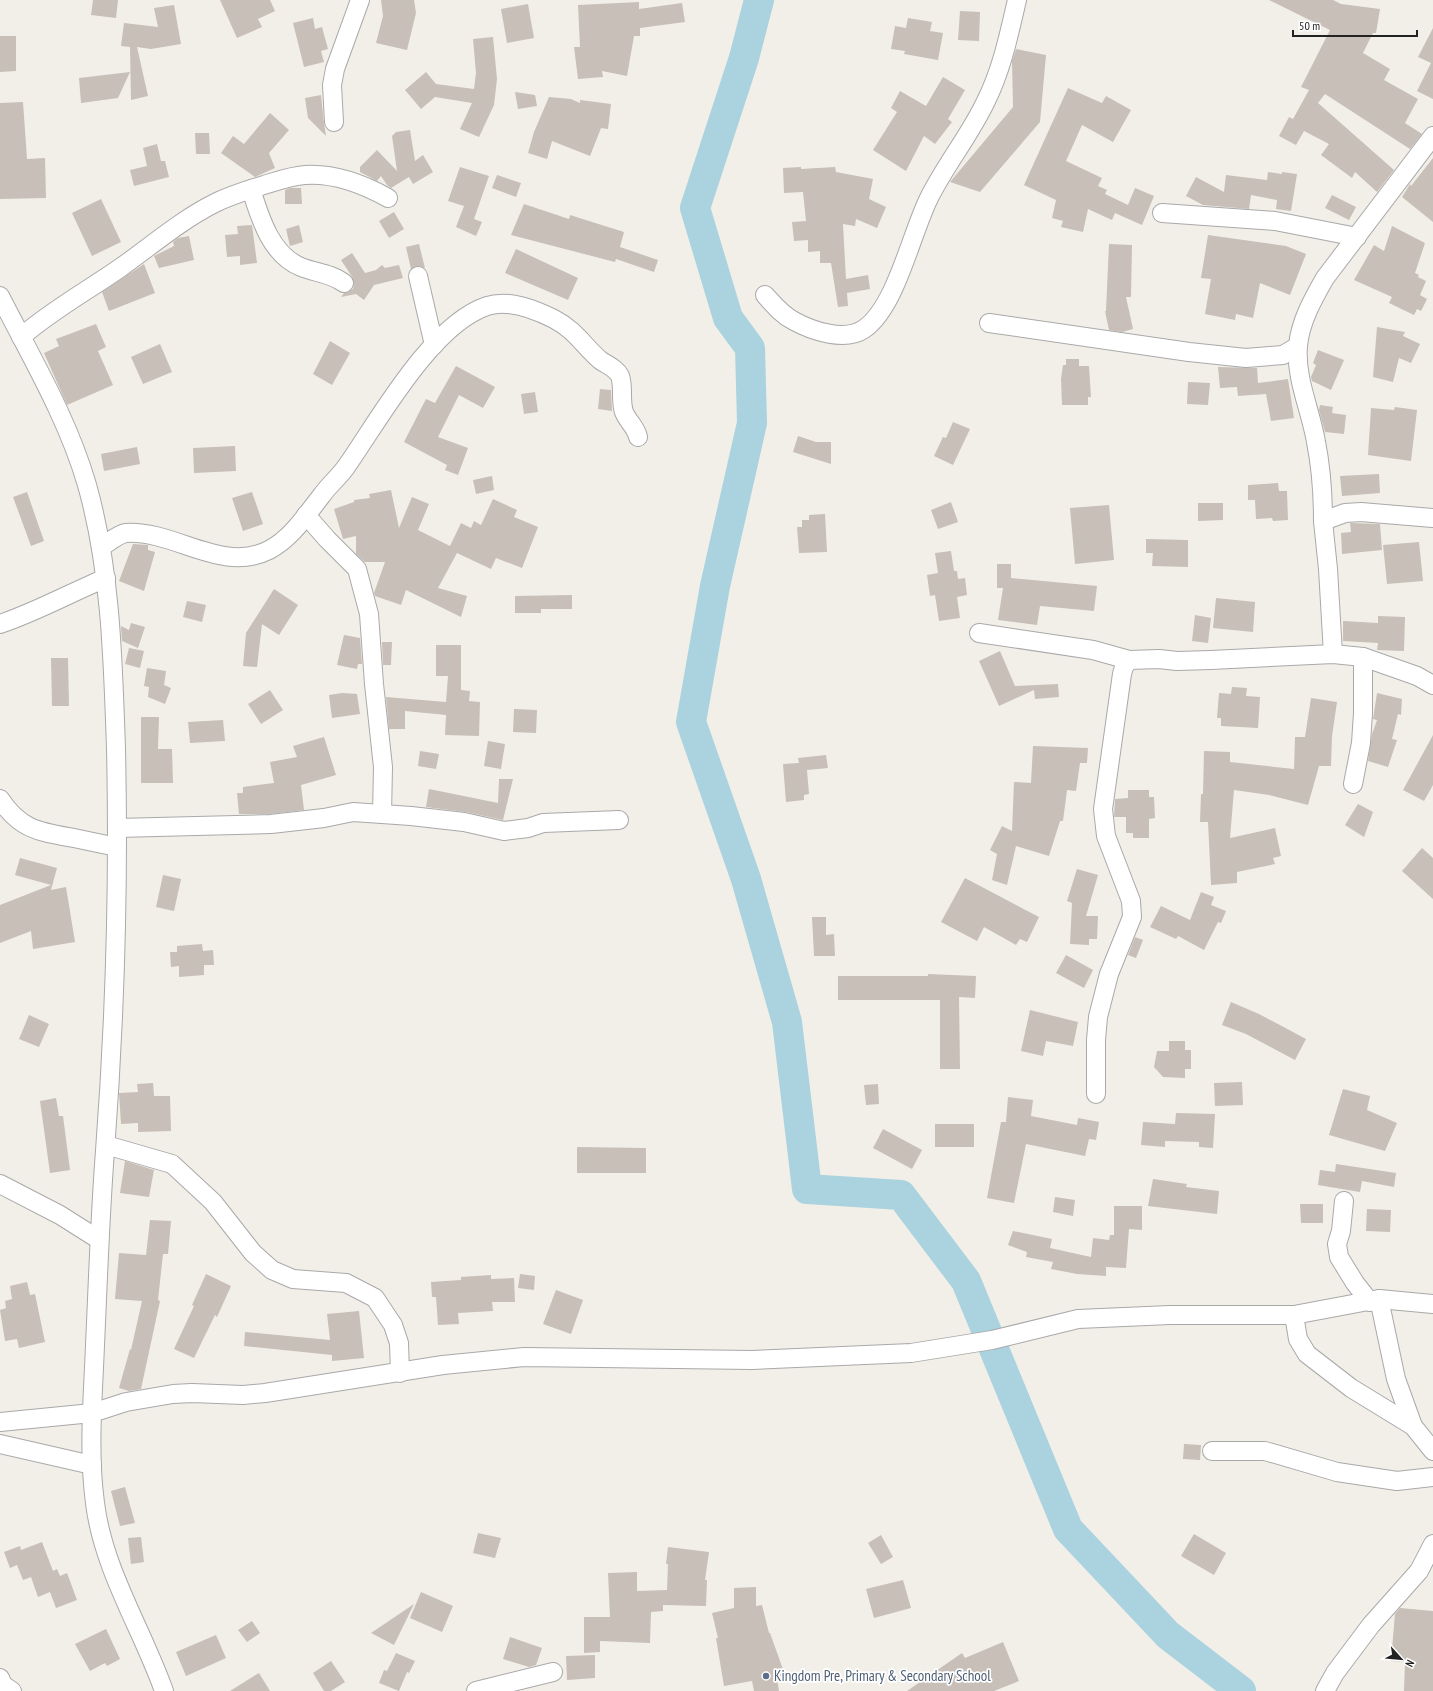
<svg xmlns="http://www.w3.org/2000/svg" width="1433" height="1691" viewBox="0 0 1433 1691" font-family="'PT Sans Narrow',sans-serif">
	<style>
		.lines { fill: none; stroke-linecap: round; stroke-linejoin: round }
		.river { stroke: #aad3df; stroke-width: 30 }
		.building { fill: #c7bfb8 }
		.minor-casing { stroke: #a9a9a9; stroke-width: 20 }
		.minor { stroke: #fff; stroke-width: 18 }
		.service-dot { fill: #5c6f8a; stroke: #fff; stroke-width: 1.5 }
		.labels { text-anchor: middle; stroke-width: 3.5; stroke-linejoin: round; paint-order: stroke }
		.service-label { font-size: 15px; fill: #4e5e75; stroke: #fff; text-anchor: start }
	</style>
	<rect width="100%" height="100%" fill="#f2efe9"/>
	<g class="lines">
		<path class="river" d="M759 0 744 58 695 208 728 318 750 348 752 423 715 586 691 722 746 879 787 1022 807 1189 901 1195 966 1281 1068 1529 1168 1635 1241 1691"/>
	</g>
	<g class="building">
		<path d="M93 0H118L116 18 91 15Z"/>
		<path d="M220 0H270L275 11 258 19 262 27 237 38Z"/>
		<path d="M381 0H414L416 13 407 50 376 43 383 16Z"/>
		<path d="M1269 0H1333L1341 4 1380 9 1376 33H1373L1363 53 1390 69 1384 80 1418 99 1405 123 1422 134 1410 149 1325 94 1318 103 1394 170 1377 192 1355 172 1352 178 1321 155 1329 144 1304 131 1296 145 1279 136 1289 117 1293 119 1309 90 1301 87 1330 30Z"/>
		<path d="M639 2V9L682 3 685 22 640 28V36H634L627 76 602 71 603 77 578 79 574 47H580L578 5Z"/>
		<path d="M528 4 534 38 507 43 501 9Z"/>
		<path d="M174 5 181 44 151 49 137 47 148 96 131 100 130 47 121 46 124 23 158 27 154 8Z"/>
		<path d="M960 11 980 12 979 41 958 40Z"/>
		<path d="M313 18 315 29 322 27 328 49 321 51 324 62 304 67 293 23Z"/>
		<path d="M908 18 932 22 930 31 943 33 938 60 904 54 905 51 891 49 895 26 906 28Z"/>
		<path d="M1433 28V99L1417 91 1431 63 1418 57Z"/>
		<path d="M0 36H16V71L0 72Z"/>
		<path d="M493 37 497 79 494 105 479 137 460 129 472 103 435 97 421 109 405 90 426 72 436 84 474 89 476 73 473 39Z"/>
		<path d="M1016 49 1046 55 1040 122 980 192 950 182 1013 107 1012 61Z"/>
		<path d="M130 72 118 98 81 103 79 78Z"/>
		<path d="M943 77 965 90 948 119 952 122 935 144 924 136 906 171 873 150 897 112 891 108 900 91 926 106Z"/>
		<path d="M1068 88 1102 103 1106 96 1131 110 1113 142 1082 125 1066 161 1102 178 1098 186 1107 190 1105 194 1128 205 1135 188 1154 196 1142 225 1115 213 1112 220 1088 209 1083 232 1061 227 1063 221 1052 218 1056 200 1024 185Z"/>
		<path d="M515 92 535 95 537 106 518 109Z"/>
		<path d="M321 95 324 123 326 136 308 118 305 98Z"/>
		<path d="M549 97 571 99 580 103V100L611 104 608 129 601 128 590 156 552 141 547 159 528 153 534 132Z"/>
		<path d="M23 102 27 159 45 158 46 198 0 199V103Z"/>
		<path d="M270 113 289 130 269 153 275 168 255 177 221 153 233 136 244 144Z"/>
		<path d="M410 130 415 161 423 155 433 172 413 184 409 177 391 188 387 185 381 176 377 181 360 172V167L377 150 397 171 392 136 396 132Z"/>
		<path d="M195 133H209L210 154H196Z"/>
		<path d="M157 144 161 161H165L169 177 134 186 130 170 147 166 143 148Z"/>
		<path d="M1433 158V222L1402 197 1410 184 1411 186Z"/>
		<path d="M460 167 489 176 474 219 482 222 476 236 456 227 464 206 448 201Z"/>
		<path d="M801 167V169L835 167 836 172 873 179 869 199 886 207 877 228 856 219 855 226 843 224 846 279 868 275 870 289 847 293 848 306 838 307 831 263H820V251L808 252V240L794 241 792 222 806 221 803 192 784 193 783 168Z"/>
		<path d="M1268 172 1282 174V172L1297 174 1291 211 1276 209 1277 200 1251 195 1249 209 1203 205 1186 196 1196 177 1224 192 1226 175 1267 180Z"/>
		<path d="M497 175 521 183 516 197 492 188Z"/>
		<path d="M290 188H301L302 204H285V190Z"/>
		<path d="M1332 195 1356 207 1349 220 1325 208Z"/>
		<path d="M101 199 121 242 92 256 72 213Z"/>
		<path d="M524 204 569 219 570 215 624 232 620 247 658 260 654 272 616 259 615 262 511 235Z"/>
		<path d="M394 212 404 229 389 238 379 221Z"/>
		<path d="M252 225 257 263 240 265V256L227 257 225 235 238 234 237 226Z"/>
		<path d="M299 225 303 242 290 246 286 229Z"/>
		<path d="M1392 226 1425 243 1415 273 1419 275 1418 277 1426 281 1420 295 1427 299 1421 311 1417 309 1414 315 1389 303 1392 297 1354 280 1374 245 1384 251Z"/>
		<path d="M1208 235 1286 246 1306 254 1290 295 1260 283 1253 318 1236 314 1235 320 1205 314 1211 279 1201 278Z"/>
		<path d="M189 236 194 260 159 268 154 256 174 246 173 242 178 238Z"/>
		<path d="M419 244 425 268 416 266 411 269 406 247Z"/>
		<path d="M1109 244 1132 245 1131 297H1126L1133 329 1122 332 1109 330 1105 311H1106Z"/>
		<path d="M516 249 578 278 568 300 505 273Z"/>
		<path d="M352 253 365 273 376 270 382 265 385 268 399 265 403 278 374 285 364 300 356 294 341 297 344 293 353 289 354 284 353 278 341 260Z"/>
		<path d="M144 264 155 293 109 311 102 292Z"/>
		<path d="M96 324 106 347 98 351 113 385 67 405 44 353 59 346 56 339Z"/>
		<path d="M1377 327 1405 332 1403 336 1420 344 1411 363 1399 358 1393 382 1373 377Z"/>
		<path d="M330 341 350 353 332 385 313 374Z"/>
		<path d="M160 344 172 372 143 384 131 357Z"/>
		<path d="M1318 350 1344 360 1331 390 1312 381 1311 377 1316 365 1313 363Z"/>
		<path d="M1066 359H1079V366H1089L1091 397H1088V405H1062L1061 379 1063 365H1066Z"/>
		<path d="M456 366 495 387 483 408 459 395 438 437 468 448 458 475 445 470 447 465 404 442 426 399 435 403Z"/>
		<path d="M1218 367 1257 368 1258 383 1288 379 1294 418 1271 421 1266 394 1238 396 1237 387 1220 388Z"/>
		<path d="M1188 382 1210 383 1208 405 1187 404Z"/>
		<path d="M600 389 611 390 612 411 598 409Z"/>
		<path d="M535 392 538 412 524 414 521 394Z"/>
		<path d="M1320 405 1333 407 1332 413 1346 415 1344 434 1325 432 1319 410Z"/>
		<path d="M1395 407 1417 410 1411 461 1368 455 1371 408 1394 410Z"/>
		<path d="M953 422 970 429 953 465 934 456 943 437 946 438Z"/>
		<path d="M798 436 816 442H831V464L793 452Z"/>
		<path d="M235 446 236 471 194 473 193 448Z"/>
		<path d="M137 447 140 464 104 471 101 454Z"/>
		<path d="M1379 474 1380 493 1342 496 1340 476Z"/>
		<path d="M492 476 494 490 476 494 473 480Z"/>
		<path d="M1278 483 1279 491H1287L1288 520 1273 521 1272 518 1256 519 1255 500H1248V485Z"/>
		<path d="M391 490 399 528 412 497 429 504 418 530 450 546 461 523 471 528 474 521 481 525 493 499 517 510 514 517 538 527 522 568 496 558 491 569 457 553 438 588 467 596 461 617 406 590 401 605 375 596 374 593 385 562H365L356 554V536L343 539 334 509 354 502V500L370 498 369 494Z"/>
		<path d="M27 492 44 541 31 546 13 497Z"/>
		<path d="M252 492 263 524 243 531 232 498Z"/>
		<path d="M951 502 958 522 938 529 931 510Z"/>
		<path d="M1198 503H1223V520L1198 521Z"/>
		<path d="M1109 505 1114 560 1075 564 1070 508Z"/>
		<path d="M825 514 827 552 799 553 797 527H802V520H809V515Z"/>
		<path d="M1350 523 1380 524 1382 550 1342 554 1341 533 1351 532Z"/>
		<path d="M1146 539 1188 540V567L1152 566 1153 553H1146Z"/>
		<path d="M1419 542 1423 581 1387 584 1383 545Z"/>
		<path d="M133 544 148 545V550L155 552 144 591 119 581Z"/>
		<path d="M951 551 954 571H957L958 579 965 578 967 595 957 597 960 618 939 621 935 595 930 596 927 575 938 573 935 553Z"/>
		<path d="M997 564H1011V578L1097 586 1094 611 1040 606 1037 625 998 620 1003 588H997Z"/>
		<path d="M274 589 298 605 279 635 262 624 257 667 243 666 246 633Z"/>
		<path d="M572 595V609H541V613H515V596Z"/>
		<path d="M1216 598 1255 602 1253 632 1213 628Z"/>
		<path d="M187 601 206 605 202 622 183 617Z"/>
		<path d="M1195 615 1211 618 1208 643 1192 641Z"/>
		<path d="M1378 616 1405 617 1404 651 1377 650 1378 643 1343 641V621L1378 623Z"/>
		<path d="M131 623 145 627 138 648 122 641 121 626 129 630Z"/>
		<path d="M344 635 360 638 362 664H358L357 669 337 665Z"/>
		<path d="M382 642H392L391 665H383Z"/>
		<path d="M436 645H461V690L470 691 469 701 480 702 479 736 445 735 446 715 405 711V729H389L386 697 446 702 448 676H436Z"/>
		<path d="M129 648 144 651 140 668 125 664Z"/>
		<path d="M1000 651 1015 686 1058 684 1059 697 1035 699 1034 690 999 706 979 661Z"/>
		<path d="M51 658H68L69 706H52Z"/>
		<path d="M147 668 166 671 164 685 171 688 165 704 148 697 149 687 144 686Z"/>
		<path d="M1232 687 1247 688 1246 696 1260 697 1258 728 1221 726V718H1217L1219 693 1231 694Z"/>
		<path d="M270 690 283 710 261 724 248 704Z"/>
		<path d="M342 693 357 694 360 714 332 718 329 695Z"/>
		<path d="M1377 693 1402 699 1401 715 1398 714 1392 739 1397 740 1388 767 1368 761 1372 734 1377 720 1373 719Z"/>
		<path d="M1311 698 1337 702 1332 736 1331 766H1319L1308 805 1269 795 1234 790 1230 838 1275 828 1281 856 1273 858 1275 864 1237 872V883L1211 885 1208 822H1200L1201 794H1203L1204 751 1230 752V762L1294 769 1295 737H1305Z"/>
		<path d="M514 709 537 710 536 733 513 732Z"/>
		<path d="M141 717H159L158 749H172L173 783H141Z"/>
		<path d="M223 720 225 741 190 743 188 722Z"/>
		<path d="M1433 735V785L1424 801 1403 790Z"/>
		<path d="M324 737 336 775 301 785 304 810 270 814H239L237 793H243V787L274 783 270 762 297 757 293 746Z"/>
		<path d="M488 741 505 744 501 769 484 766Z"/>
		<path d="M1033 746 1088 748 1087 763H1080L1076 791 1067 790 1063 821H1060L1049 856 1016 846 1007 885 992 880 997 854 990 850 1002 826 1012 831 1014 782 1031 783Z"/>
		<path d="M420 751 439 754 436 769 418 766Z"/>
		<path d="M826 755 828 768 807 770 809 794 804 795V800L786 802 783 764 799 763 798 758Z"/>
		<path d="M499 779H513L503 820 466 812 426 807 429 789 498 803Z"/>
		<path d="M1128 790H1149V797H1154L1155 818 1149 819V838H1133V833H1126V817H1114L1115 799 1128 798Z"/>
		<path d="M1358 804 1373 812 1364 837 1345 825Z"/>
		<path d="M1422 848 1433 858V899L1402 871Z"/>
		<path d="M20 858 57 868 51 890 66 887 75 942 33 949 31 931 0 943V905L51 885 15 875Z"/>
		<path d="M1077 869 1098 875 1086 916H1098L1097 939H1089V945L1070 944 1072 903 1067 901Z"/>
		<path d="M163 875 181 879 174 911 156 907Z"/>
		<path d="M965 878 1039 917 1027 942 1020 939 1016 945 984 927 977 941 941 922Z"/>
		<path d="M1201 892 1214 897 1211 905 1226 911 1221 923 1218 922 1204 950 1178 936 1176 939 1150 927 1161 906 1190 920Z"/>
		<path d="M812 917H826V935L834 934 835 956H814Z"/>
		<path d="M1135 937 1143 940 1136 958 1128 955Z"/>
		<path d="M202 944 203 951 213 950 214 965H204V975L179 977V966L171 967 170 952H177V946Z"/>
		<path d="M1066 955 1093 970 1084 988 1056 973Z"/>
		<path d="M928 974 976 976 975 998 959 997 960 1069H940V1000H838V976H928Z"/>
		<path d="M1231 1002 1259 1014 1306 1039 1295 1060 1246 1034 1222 1025Z"/>
		<path d="M1030 1010 1078 1022 1073 1046 1046 1041 1043 1056 1021 1051Z"/>
		<path d="M29 1015 49 1024 39 1047 19 1039Z"/>
		<path d="M1169 1041H1185V1050H1191V1069H1185V1078L1163 1077 1154 1067 1157 1051H1169Z"/>
		<path d="M1242 1082 1243 1105 1215 1106 1214 1083Z"/>
		<path d="M153 1083 154 1096H170L171 1131 138 1132V1123L121 1124 119 1093 138 1092 137 1084Z"/>
		<path d="M878 1084 879 1104 866 1105 864 1085Z"/>
		<path d="M1343 1089 1370 1096 1367 1110 1397 1123 1385 1151 1329 1135Z"/>
		<path d="M1008 1097 1033 1100 1031 1116 1077 1125 1078 1118 1099 1122 1096 1140 1089 1139 1085 1156 1026 1144 1014 1203 987 1198 1001 1122H1006Z"/>
		<path d="M56 1098 59 1116H63L70 1170 50 1173 40 1101Z"/>
		<path d="M1176 1113 1215 1114 1213 1148 1199 1147V1142L1165 1141V1147L1141 1145 1143 1122 1175 1124Z"/>
		<rect x="935" y="1124" width="39" height="23"/>
		<path d="M883 1129 922 1150 912 1169 873 1148Z"/>
		<path d="M577 1147 646 1148V1173H577Z"/>
		<path d="M125 1161 154 1170 149 1197 120 1193Z"/>
		<path d="M1336 1164 1396 1173 1394 1187 1362 1181 1360 1192 1318 1185 1320 1170 1335 1172Z"/>
		<path d="M1153 1179 1187 1184 1186 1187 1219 1191 1217 1214 1148 1206Z"/>
		<path d="M1055 1197 1075 1200 1073 1216 1053 1212Z"/>
		<path d="M1300 1204H1323V1223H1301Z"/>
		<path d="M1114 1206H1142V1230L1129 1229 1126 1268 1106 1267V1276L1077 1274 1051 1269 1053 1262 1026 1257 1027 1252 1008 1245 1013 1231 1052 1239 1050 1248 1091 1257 1093 1238 1109 1240 1110 1235H1114Z"/>
		<path d="M1367 1209 1391 1210 1390 1232 1366 1231Z"/>
		<path d="M150 1220 171 1221 168 1254H163L158 1300 160 1301 141 1389 129 1391 119 1388 130 1349 131 1350 142 1301 115 1299 119 1253 146 1255Z"/>
		<path d="M206 1274 231 1286 217 1317 215 1315 194 1358 174 1349 194 1306 192 1305Z"/>
		<path d="M520 1274 535 1276 534 1290 518 1288Z"/>
		<path d="M491 1275V1279L514 1278 515 1302H492L493 1311 458 1313 459 1324 438 1325 436 1297H432L431 1282 461 1280V1277Z"/>
		<path d="M27 1282 30 1295 35 1294 45 1342 19 1348 17 1339 5 1341 0 1310 6 1308 5 1301 12 1299 10 1286Z"/>
		<path d="M556 1290 583 1300 571 1334 543 1324Z"/>
		<path d="M359 1311 364 1358 332 1361V1355L244 1346 245 1332 330 1340 327 1314Z"/>
		<path d="M1184 1444 1201 1445 1200 1460 1183 1459Z"/>
		<path d="M125 1487 135 1523 120 1526 111 1491Z"/>
		<path d="M478 1533 501 1538 495 1558 473 1553Z"/>
		<path d="M1194 1534 1226 1553 1214 1575 1181 1556Z"/>
		<path d="M881 1535 893 1557 881 1564 868 1543Z"/>
		<path d="M141 1537 144 1562 131 1564 128 1538Z"/>
		<path d="M42 1542 53 1571 57 1569 60 1576 67 1573 77 1600 56 1608 50 1592 38 1597 31 1577 23 1580 17 1565 10 1568 4 1552 20 1546 21 1550Z"/>
		<path d="M668 1547 709 1552 705 1580H707L706 1606 663 1605V1611L651 1612 650 1643 600 1641V1652L584 1653V1617H610L608 1573 637 1572V1591L667 1590 668 1564H666Z"/>
		<path d="M903 1580 911 1608 874 1618 866 1589Z"/>
		<path d="M756 1587V1606L762 1605 769 1633H770L785 1675 777 1678 779 1691H754L752 1681 724 1686 716 1638H718L712 1613 734 1608V1588Z"/>
		<path d="M421 1592 453 1606 442 1632 410 1618Z"/>
		<path d="M414 1604 394 1645 371 1633Z"/>
		<path d="M1400 1608 1433 1611V1691H1404L1405 1662 1391 1661 1395 1614Z"/>
		<path d="M252 1621 260 1633 247 1642 238 1630Z"/>
		<path d="M106 1629 120 1659 107 1666 105 1663 90 1671 75 1644Z"/>
		<path d="M216 1635 226 1658 186 1676 176 1652Z"/>
		<path d="M510 1637 542 1648 536 1665 529 1667 503 1659Z"/>
		<path d="M1003 1642 1019 1681 994 1691H907L962 1653 965 1658Z"/>
		<path d="M396 1653 415 1661 409 1673 407 1672 399 1691 379 1683 384 1670 387 1671Z"/>
		<path d="M595 1655V1678L567 1680 566 1656Z"/>
		<path d="M331 1661 345 1682 331 1691H324L313 1673Z"/>
		<path d="M259 1673 270 1691H230Z"/>
	</g>
	<g class="lines">
		<defs>
			<g id="minor">
				<path d="M334 122 332 85 335 69 360 0"/>
				<path d="M251 189C260 218 271 255 301 267 316 273 330 273 344 283"/>
				<path d="M1162 213 1275 221 1357 237"/>
				<path d="M418 276 434 345"/>
				<path d="M765 295C774 305 782 315 794 321 812 331 845 342 864 329 896 307 911 234 929 198 946 164 970 135 986 101 1002 69 1009 34 1017 0"/>
				<path d="M0 296C31 357 68 419 87 485 111 570 113 661 116 749 119 883 115 1018 105 1151 100 1216 98 1280 95 1345 93 1397 88 1451 95 1503 103 1569 142 1629 164 1691"/>
				<path d="M989 323 1189 352 1246 358 1283 355 1298 346"/>
				<path d="M21 337C52 310 87 291 120 268 151 246 181 220 215 203 231 195 248 190 264 185 277 181 291 176 305 175 335 173 363 184 388 198"/>
				<path d="M306 515 327 539 357 569 369 614 374 684 383 767 382 814"/>
				<path d="M1323 521C1323 495 1321 467 1316 442 1311 411 1295 378 1298 346 1300 322 1313 299 1325 278L1433 136"/>
				<path d="M101 547C108 543 118 534 126 533 175 530 222 574 269 550 292 538 306 515 322 495 329 485 339 477 346 467 379 420 431 325 487 306 509 299 534 309 554 319 575 330 583 345 600 360 607 365 616 368 620 376 624 387 620 400 624 412 628 422 636 427 638 437"/>
				<path d="M0 624C36 612 70 593 106 578"/>
				<path d="M979 633 1093 650 1129 660"/>
				<path d="M1333 654 1328 569 1323 521 1345 513 1361 512 1433 518"/>
				<path d="M1353 784 1361 743 1363 713V657"/>
				<path d="M0 799C20 830 40 832 74 838 88 841 102 844 117 847"/>
				<path d="M117 828 271 824 324 818 353 812 411 816 464 822 504 831 528 828 543 823 619 820"/>
				<path d="M1096 1094V1040L1098 1017 1109 974 1132 917 1131 901 1106 836 1103 809 1122 674 1124 667 1129 660 1159 659 1177 661 1211 660 1333 654 1363 657 1417 676 1433 685"/>
				<path d="M106 1145 172 1164 213 1202 253 1253 272 1270 293 1279 346 1283 375 1298 393 1325 399 1343 400 1373"/>
				<path d="M0 1184 60 1215 98 1239"/>
				<path d="M1344 1201 1341 1231 1337 1244 1339 1257 1355 1283 1370 1302"/>
				<path d="M1379 1299 1396 1379 1413 1426 1433 1451"/>
				<path d="M1294 1315 1298 1339 1307 1354 1351 1388 1413 1426"/>
				<path d="M0 1422 92 1413 126 1402 173 1394 192 1393 243 1395 265 1393 443 1365 524 1357 752 1360 911 1353 992 1340 1078 1319 1170 1315H1294L1379 1299 1433 1304"/>
				<path d="M0 1444 92 1465"/>
				<path d="M1212 1451H1265L1337 1472 1397 1481 1433 1477"/>
				<path d="M0 1678 3 1685 12 1691"/>
				<path d="M476 1691 553 1672"/>
				<path d="M1325 1691 1335 1673 1371 1625 1419 1571 1433 1544"/>
			</g>
		</defs>
		<use href="#minor" class="minor-casing"/>
		<use href="#minor" class="minor"/>
	</g>
	<circle class="service-dot" cx="766" cy="1676" r="4"/>
	<g class="labels">
		<g class="service-label">
			<text x="774" y="1681">Kingdom Pre, Primary &amp; Secondary School</text>
		</g>
	</g>
	<g transform="translate(1401 1659) rotate(117)" stroke="#ffffff" stroke-width="3" paint-order="stroke">
	<path d="M0-3L7 15L0 10L-7 15Z" fill="#222222"/>
	<text y="-6" font-size="11" font-weight="bold" text-anchor="middle" fill="#222222">N</text>
	</g>
	<path d="M1293 30v6h124v-6" fill="none" stroke="#222222" stroke-width="2"/>
	<text x="1299" y="30" font-size="12" fill="#222222" stroke="#ffffff" stroke-width="3" paint-order="stroke">50 m</text>
</svg>
